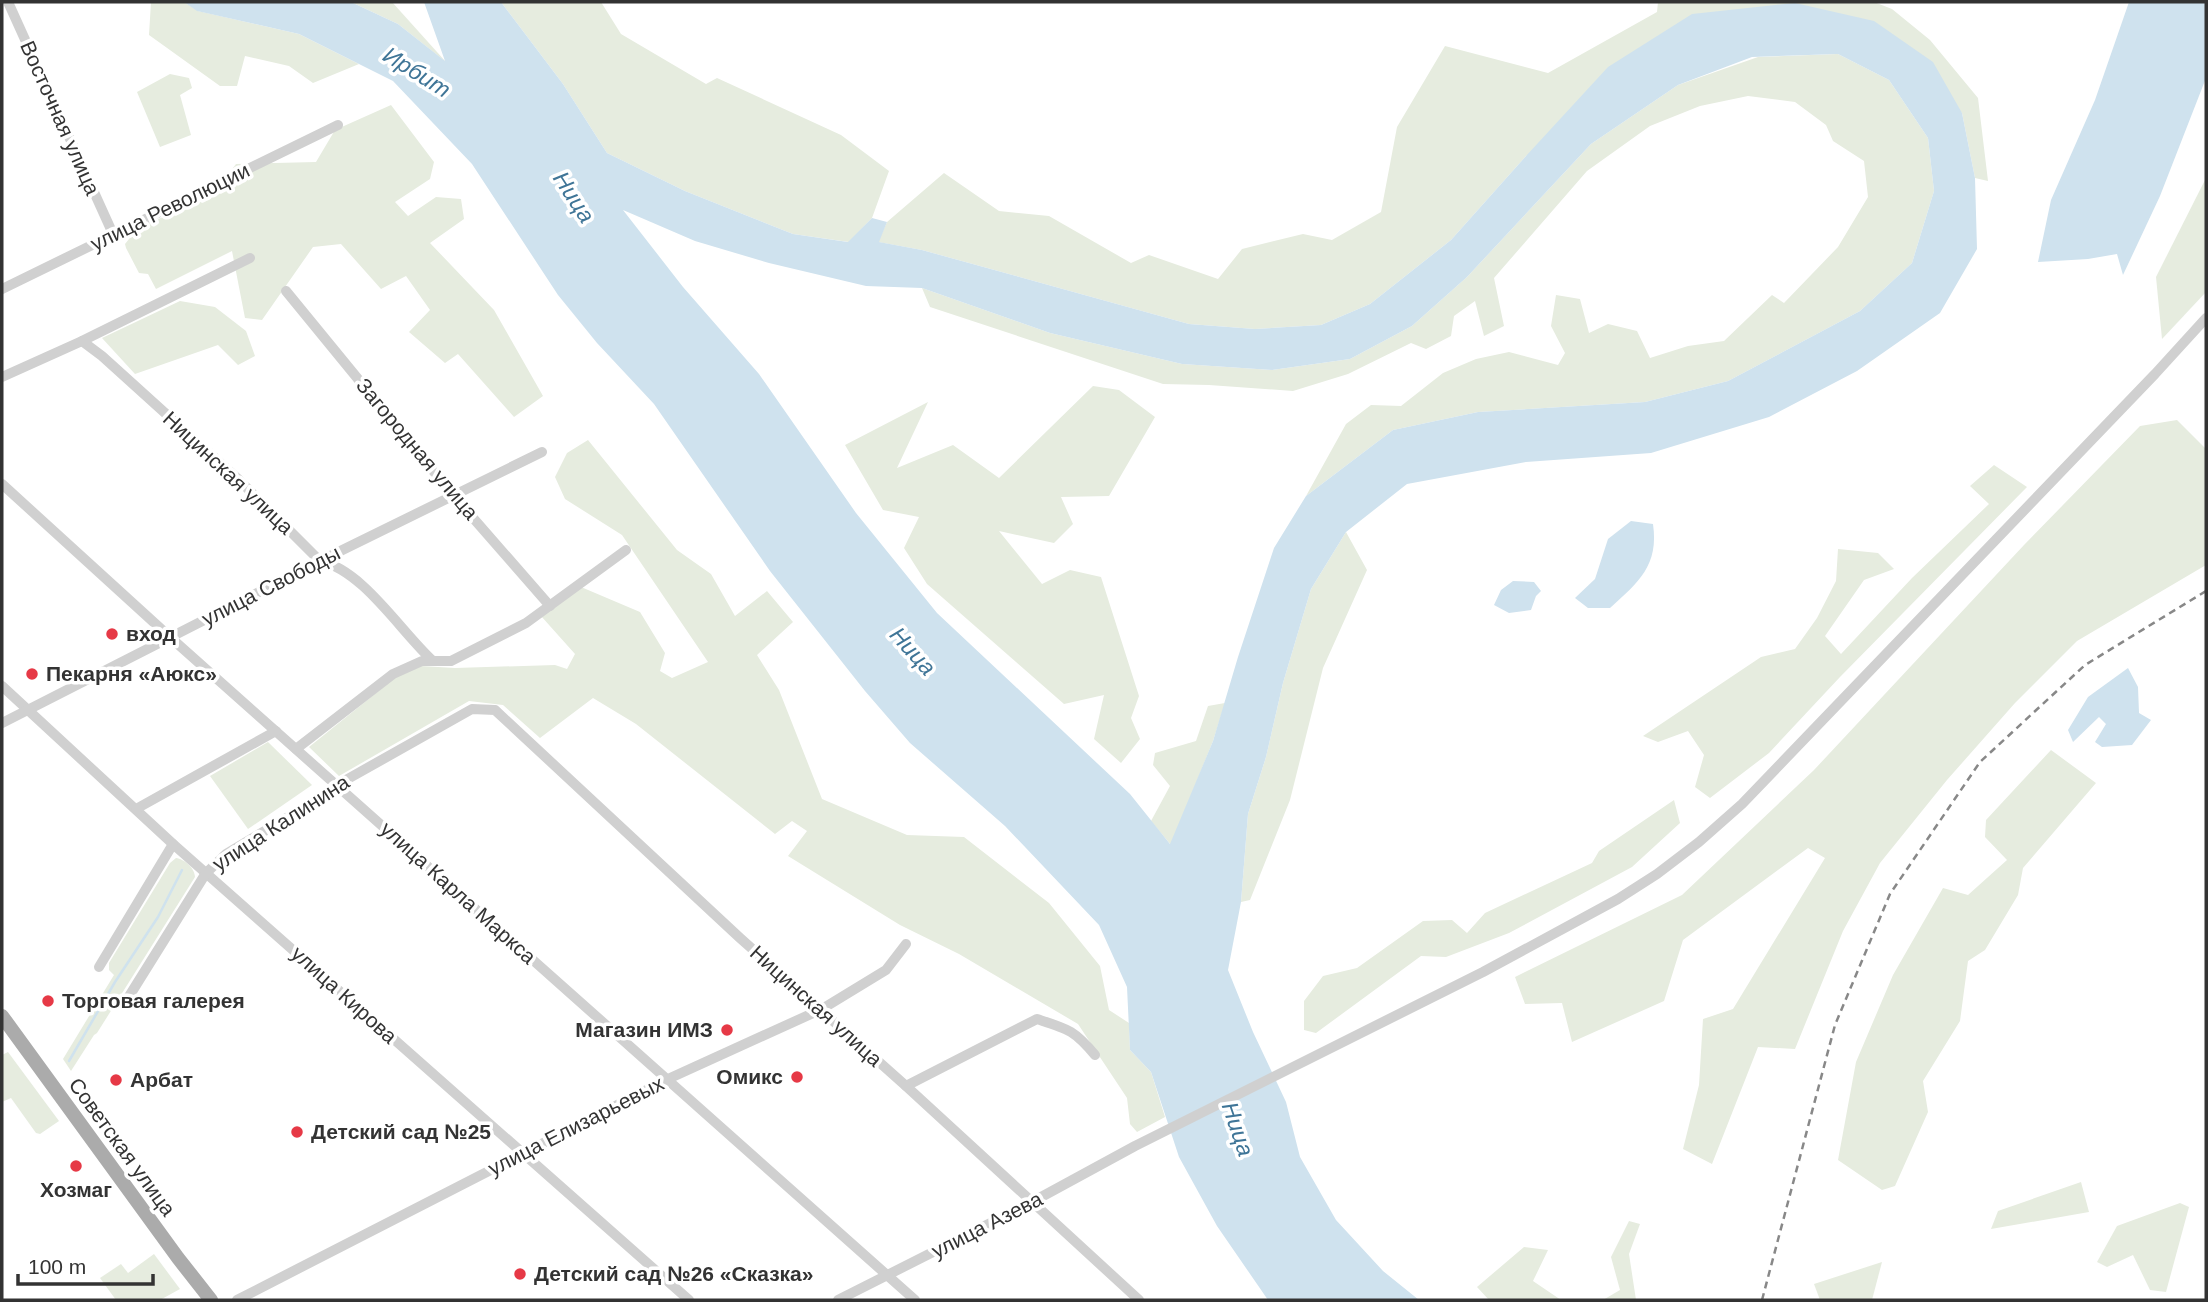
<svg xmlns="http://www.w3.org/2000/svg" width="2208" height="1302" viewBox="0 0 2208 1302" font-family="Arial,sans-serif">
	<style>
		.green { fill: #e6ecdf }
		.water { fill: #cfe2ee; fill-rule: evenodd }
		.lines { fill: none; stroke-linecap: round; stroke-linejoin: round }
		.stream { stroke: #cfe2ee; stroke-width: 2.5 }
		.minor { stroke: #d0d0d0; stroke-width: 10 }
		.major { stroke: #ababab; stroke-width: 14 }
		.rail { stroke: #888; stroke-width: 2.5; stroke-dasharray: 7 5; stroke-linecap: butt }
		.poi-dot { fill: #e63946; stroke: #fff; stroke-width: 2.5 }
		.labels { text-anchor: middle; stroke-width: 7; stroke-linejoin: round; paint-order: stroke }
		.street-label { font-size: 21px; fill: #333; stroke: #fff }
		.poi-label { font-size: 21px; font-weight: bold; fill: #333; stroke: #fff; text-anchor: start }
		.water-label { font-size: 23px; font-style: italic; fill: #3f7597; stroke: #fff }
	</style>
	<rect width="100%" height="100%" fill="#fff"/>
	<g class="green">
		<path d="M151 2H184L198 11 299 34 359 64 313 83 289 66 245 56 237 86H220L149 35Z"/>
		<path d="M351 2H392L446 62 398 24Z"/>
		<path d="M501 2H601L621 34 706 84 717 78 841 135 889 171 872 218 849 242 793 234 685 191 607 153 563 84Z"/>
		<path d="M1658 2H1874L1892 9 1930 40 1978 98 1988 181 1975 178 1962 113 1795 3 1526 156 1451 240 1370 304 1321 325 1255 329 1189 324 922 250 878 242 887 222 944 173 999 211 1049 216 1131 263 1149 255 1218 279 1242 249 1303 234 1332 240 1381 212 1397 127 1445 46 1548 73 1657 12Z"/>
		<path d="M1838 54 1889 80 1928 138 1934 191 1912 263 1860 311 1728 381 1645 402 1478 412 1393 430 1306 496 1346 424 1371 405 1401 406 1443 373 1476 359 1509 352 1558 365 1565 353 1551 326 1556 295 1580 299 1589 333 1608 324 1637 331 1650 358 1688 346 1724 341 1772 295 1784 303 1838 247 1868 197 1864 161 1833 141 1826 125 1795 102 1748 96 1700 106 1650 126 1587 171 1494 278 1504 326 1484 336 1475 301 1454 316 1451 336 1426 349 1411 343 1348 374 1293 391 1209 385 1163 384 930 307 922 288 1050 333 1182 364 1272 370 1350 359 1412 326 1467 277 1591 144 1678 85 1758 57Z"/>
		<path d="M170 74 189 78 192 88 180 95 191 135 160 147 137 92Z"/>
		<path d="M391 105 434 162 430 179 395 202 408 216 436 197 461 199 464 219 430 243 494 310 543 396 514 417 458 354 445 363 409 332 430 310 406 276 381 289 341 244 313 247 262 320 245 318 232 251 156 289 148 274 139 273 126 248 125 244 129 239 127 234 215 192 236 164 316 162 335 130Z"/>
		<path d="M2206 178V292L2162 339 2156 277Z"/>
		<path d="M180 301 215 307 246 331 255 356 238 365 218 345 135 374 102 338Z"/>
		<path d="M1093 386 1119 390 1155 417 1109 496 1061 497 1073 524 1054 543 999 531 1042 584 1070 570 1101 577 1139 696 1131 718 1140 739 1121 763 1094 739 1104 695 1064 704 927 584 904 548 919 517 883 510 845 445 928 402 897 468 953 445 999 478Z"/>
		<path d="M2177 420 2206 449V565L2077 641 2015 703 1947 780 1880 863 1843 931 1795 1049 1758 1047 1712 1164 1683 1149 1699 1085 1703 1019 1733 1009 1825 858 1808 848 1683 940 1664 1001 1572 1042 1562 1003 1525 1004 1515 977 1682 895 1814 770 2024 545 2140 426Z"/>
		<path d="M588 440 677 550 711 574 735 616 767 591 793 622 757 655 779 690 822 799 907 835 964 837 1049 903 1100 966 1109 1010 1129 1023 1130 1050 1151 1072 1165 1117 1137 1132 1130 1124 1127 1098 1078 1024 959 954 900 925 788 856 807 831 792 821 775 834 636 724 593 698 540 738 503 705 469 701 339 776 309 747 396 677 421 666 455 668 555 665 567 669 575 654 541 616 581 587 640 612 665 653 660 671 672 678 708 662 622 535 565 499 555 477 567 453Z"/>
		<path d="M1994 465 2027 487 1840 677 1769 753 1710 798 1695 787 1704 755 1688 731 1658 742 1643 736 1761 657 1795 649 1817 618 1836 581 1838 549 1878 553 1894 569 1864 580 1825 636 1841 654 1912 578 1989 504 1970 486Z"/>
		<path d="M1346 532 1367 570 1323 668 1290 800 1250 900 1241 902 1248 814 1266 757 1283 683 1311 589Z"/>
		<path d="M1225 703 1213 741 1171 845 1151 821 1170 786 1153 765 1155 753 1196 741 1208 706Z"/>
		<path d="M268 742 312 785 248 829 210 776Z"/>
		<path d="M2051 750 2096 783 2023 868 2018 895 1985 950 1968 961 1960 1021 1923 1081 1928 1112 1895 1186 1882 1190 1838 1160 1856 1062 1893 975 1943 888 1968 895 2007 860 1985 837 1986 820Z"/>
		<path d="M1674 800 1680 823 1632 867 1509 933 1446 957 1421 956 1316 1033 1304 1030V1001L1323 976 1357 968 1423 921 1452 920 1467 933 1485 913 1592 863 1599 851Z"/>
		<path d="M176 858C184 859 195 868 195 877L97 1033 94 1035 71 1071 63 1059 114 975 109 970V963L170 863Z"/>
		<path d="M8 1052 59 1121 40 1134 36 1133 11 1098 2 1102V1055Z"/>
		<path d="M2081 1182 2089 1212 1991 1229 1998 1211Z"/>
		<path d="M2180 1203 2189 1207 2166 1292 2150 1290 2133 1255 2107 1267 2097 1262 2117 1226Z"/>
		<path d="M1629 1221 1640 1224 1629 1254 1636 1300H1603L1620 1290 1611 1257Z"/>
		<path d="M1524 1247 1548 1250 1533 1281 1561 1300H1489L1477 1287Z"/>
		<path d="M154 1254 180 1289 160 1300H116L100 1278 121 1264 128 1273Z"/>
		<path d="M1882 1262 1872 1300H1820L1814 1284Z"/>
	</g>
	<g class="water">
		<path d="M184 2H351L398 24 445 61 424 2H501L563 84 607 153 685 191 793 234 848 242 872 218 887 222 879 242 922 250 1189 324 1255 329 1321 325 1370 304 1451 240 1526 156 1608 67 1692 14 1795 3 1874 21 1933 62 1962 113 1975 178 1977 249 1940 313 1857 371 1769 417 1651 453 1526 462 1407 484 1346 532 1311 589 1283 683 1266 757 1248 814 1241 902 1228 970 1253 1032 1286 1102 1300 1157 1336 1220 1383 1271 1419 1300H1268L1217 1226 1179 1157 1151 1072 1130 1050 1127 987 1099 925 1005 826 910 743 865 691 770 571 654 404 597 343 558 295 472 164 393 81 299 34 197 11ZM1838 54 1889 80 1928 138 1934 191 1912 263 1860 311 1728 381 1645 402 1478 412 1393 430 1306 496 1274 548 1238 657 1213 741 1170 844 1130 794 937 613 856 513 759 374 683 287 623 210 695 241 769 263 866 286 922 288 1050 333 1182 364 1272 370 1350 359 1412 326 1467 277 1591 144 1678 85 1752 57Z"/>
		<path d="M2129 2H2206V78L2160 196 2123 275 2117 254 2088 259 2038 262 2051 200 2095 100Z"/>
		<path d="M1631 521 1653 524C1659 565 1639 582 1610 608H1588L1575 598 1595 579 1608 539Z"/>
		<path d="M1513 581 1534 582 1541 591 1536 596 1531 610 1509 613 1494 605 1501 590Z"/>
		<path d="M2128 668 2138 687 2139 713 2151 720 2132 745 2102 747 2095 742 2106 724 2099 717 2073 742 2068 730 2088 697Z"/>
	</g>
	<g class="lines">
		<path class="stream" d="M69 1061 115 982 158 917 182 870"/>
		<g class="minor">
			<path d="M8 2 113 234"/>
			<path d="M2 289 338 125"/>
			<path d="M286 291 453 495 550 606"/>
			<path d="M82 341 102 356 238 479 320 561C363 570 401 632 433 661"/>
			<path d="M2 377 82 341 250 258"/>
			<path d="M2 484 171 638 915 1300"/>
			<path d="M2 686 173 844 689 1300"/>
			<path d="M2 723 320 561 542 452"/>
			<path d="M296 749 393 674 422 661H451L526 623 626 550"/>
			<path d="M136 809 276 731"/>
			<path d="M99 967 173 844"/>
			<path d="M123 1006 206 873 226 854 320 798 337 785 472 709 495 710 740 938 906 1086 1139 1300"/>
			<path d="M906 1086 1037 1019C1068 1029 1074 1030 1095 1055"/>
			<path d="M237 1300 668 1079 822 1009 886 970 906 944"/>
			<path d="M838 1300 1032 1202 1135 1146 1483 972 1618 899 1657 874 1699 842 1742 804 2155 374 2206 318"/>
		</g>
		<path class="major" d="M2 1016 178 1258 211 1300"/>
		<path class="rail" d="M1762 1300 1835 1025 1890 894 1980 762 2085 665 2206 591"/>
	</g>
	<g class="poi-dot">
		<circle cx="112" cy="634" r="7"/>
		<circle cx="32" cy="674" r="7"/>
		<circle cx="48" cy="1001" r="7"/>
		<circle cx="727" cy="1030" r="7"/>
		<circle cx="797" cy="1077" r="7"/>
		<circle cx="116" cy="1080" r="7"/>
		<circle cx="297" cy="1132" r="7"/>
		<circle cx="76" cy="1166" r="7"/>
		<circle cx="520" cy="1274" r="7"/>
	</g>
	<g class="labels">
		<g class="street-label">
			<text transform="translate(60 118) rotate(66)" y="7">Восточная улица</text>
			<text transform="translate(170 207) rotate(-26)" y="7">улица Революции</text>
			<text transform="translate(417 449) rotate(50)" y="7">Загородная улица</text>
			<text transform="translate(228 473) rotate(43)" y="7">Ницинская улица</text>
			<text transform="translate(271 586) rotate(-27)" y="7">улица Свободы</text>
			<text transform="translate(281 823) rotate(-33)" y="7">улица Калинина</text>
			<text transform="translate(458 893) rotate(42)" y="7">улица Карла Маркса</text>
			<text transform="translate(344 995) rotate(42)" y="7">улица Кирова</text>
			<text transform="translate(816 1006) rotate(42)" y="7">Ницинская улица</text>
			<text transform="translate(576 1126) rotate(-27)" y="7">улица Елизарьевых</text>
			<text transform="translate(122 1147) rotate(54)" y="7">Советская улица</text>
			<text transform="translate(987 1225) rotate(-27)" y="7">улица Азева</text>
		</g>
		<g class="poi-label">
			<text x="126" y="641">вход</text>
			<text x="46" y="681">Пекарня «Аюкс»</text>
			<text x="62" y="1008">Торговая галерея</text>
			<text x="713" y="1037" text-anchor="end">Магазин ИМЗ</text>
			<text x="783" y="1084" text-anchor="end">Омикс</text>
			<text x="130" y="1087">Арбат</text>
			<text x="311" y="1139">Детский сад №25</text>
			<text x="76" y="1197" text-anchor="middle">Хозмаг</text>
			<text x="534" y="1281">Детский сад №26 «Сказка»</text>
		</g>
		<g class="water-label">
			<text transform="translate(417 72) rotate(32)" y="8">Ирбит</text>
			<text transform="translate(574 197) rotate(57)" y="8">Ница</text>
			<text transform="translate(913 651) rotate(48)" y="8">Ница</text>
			<text transform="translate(1238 1129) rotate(71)" y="8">Ница</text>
		</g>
	</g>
	<rect width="2208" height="1302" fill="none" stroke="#333333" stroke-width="7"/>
	<path d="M18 1274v10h135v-10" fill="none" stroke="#333333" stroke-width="3.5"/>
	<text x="28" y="1274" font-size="21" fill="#333333" stroke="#ffffff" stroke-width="5" paint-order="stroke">100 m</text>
</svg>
